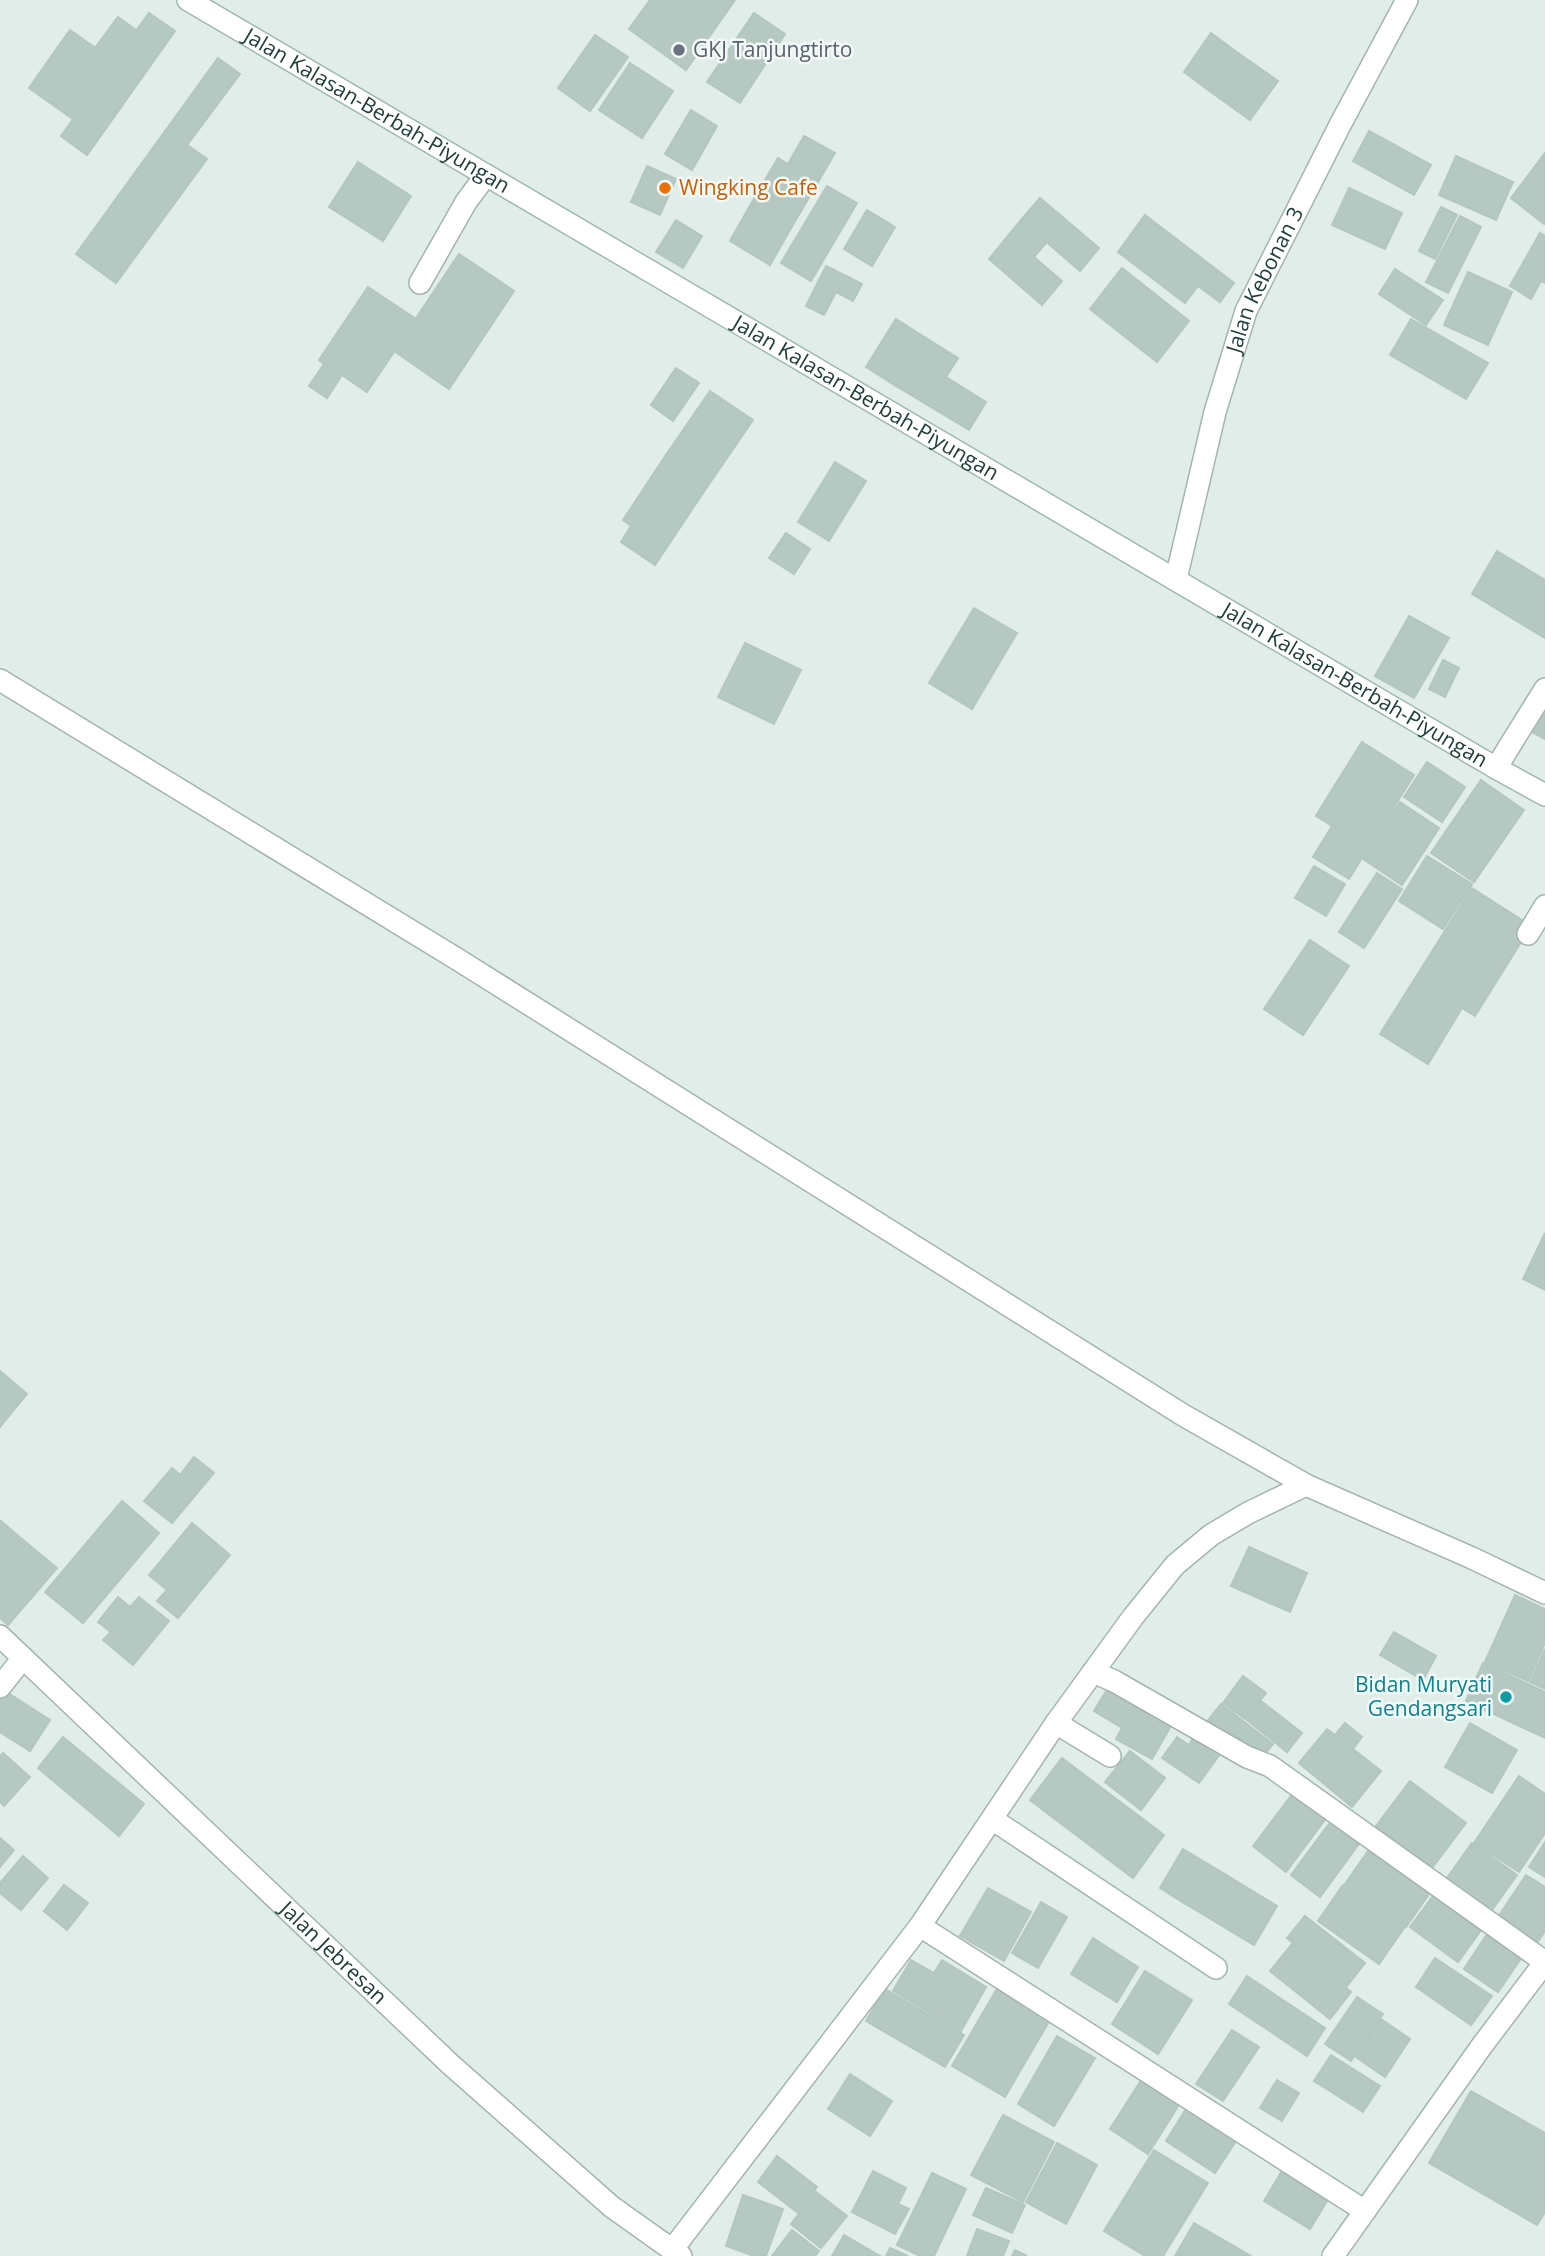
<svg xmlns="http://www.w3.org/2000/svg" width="1545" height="2256" viewBox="0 0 1545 2256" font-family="'Open Sans',sans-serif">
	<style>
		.building { fill: #b6c8c2; stroke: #b3c7c1; stroke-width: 2 }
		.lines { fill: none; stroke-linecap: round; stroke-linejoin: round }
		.lane-casing { stroke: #a3b5b1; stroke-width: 24 }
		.street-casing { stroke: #a3b5b1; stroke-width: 24 }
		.secondary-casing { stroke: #9fb9b3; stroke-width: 24 }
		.lane { stroke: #fff; stroke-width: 21 }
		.street { stroke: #fff; stroke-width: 21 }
		.secondary { stroke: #fff; stroke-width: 21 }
		.worship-dot { fill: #6b7280; stroke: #f2f9f6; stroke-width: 2.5 }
		.food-dot { fill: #e8710a; stroke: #f2f9f6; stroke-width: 2.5 }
		.culture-dot { fill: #0f9aa8; stroke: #f2f9f6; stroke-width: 2.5 }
		.labels { text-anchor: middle; stroke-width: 5; stroke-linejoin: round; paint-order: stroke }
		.worship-label { font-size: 21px; fill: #5b616d; stroke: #f2f9f6; text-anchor: start }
		.street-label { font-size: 21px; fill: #203e3a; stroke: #f2f9f6 }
		.food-label { font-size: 21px; fill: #c56008; stroke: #f2f9f6; text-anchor: start }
		.culture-label { font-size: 21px; fill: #0d838f; stroke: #f2f9f6; text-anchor: end }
	</style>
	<rect width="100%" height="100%" fill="#e1ede9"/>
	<g class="building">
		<path d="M650 0H735L686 70 629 29Z"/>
		<path d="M149 13 175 31 87 155 61 136Z"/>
		<path d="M754 13 785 34 740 103 707 82Z"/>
		<path d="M118 17 136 30 114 61 95 48Z"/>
		<path d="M70 30 114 61 73 119 29 88Z"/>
		<path d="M1211 33 1238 53 1211 92 1184 72Z"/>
		<path d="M595 35 628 57 590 111 558 88Z"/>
		<path d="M1238 53 1278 81 1250 120 1211 92Z"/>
		<path d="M218 58 240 74 187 145 166 130Z"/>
		<path d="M630 63 673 91 642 138 599 110Z"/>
		<path d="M691 110 717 126 692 170 665 154Z"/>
		<path d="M166 130 207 159 116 283 76 254Z"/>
		<path d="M1369 131 1431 165 1414 195 1353 161Z"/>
		<path d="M804 136 835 153 818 182 788 164Z"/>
		<path d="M1545 153V223L1544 224 1511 198Z"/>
		<path d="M1456 156 1513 182 1496 220 1439 195Z"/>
		<path d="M778 158 818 182 791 228 751 204Z"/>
		<path d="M358 162 411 196 383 241 329 207Z"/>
		<path d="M647 166 676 179 660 215 631 202Z"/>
		<path d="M827 186 857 203 811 281 781 263Z"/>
		<path d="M1349 188 1402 213 1385 249 1332 225Z"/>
		<path d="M1040 198 1099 248 1080 271 1021 220Z"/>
		<path d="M751 204 791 228 770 265 730 241Z"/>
		<path d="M1441 207 1457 215 1435 259 1419 251Z"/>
		<path d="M867 210 895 227 872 266 844 249Z"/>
		<path d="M1145 215 1234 283 1220 302 1198 286 1185 303 1118 252Z"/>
		<path d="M1460 216 1481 227 1448 293 1426 282Z"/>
		<path d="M676 220 702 236 683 268 656 252Z"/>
		<path d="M1021 220 1046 243 1034 257 1062 281 1042 305 989 259Z"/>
		<path d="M1540 233 1545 236V283L1541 281 1531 299 1510 286Z"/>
		<path d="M459 254 514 291 449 389 394 351Z"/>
		<path d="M826 266 862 284 853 301 836 292 824 315 806 306Z"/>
		<path d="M1122 268 1189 321 1157 362 1090 309Z"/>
		<path d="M1395 269 1443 300 1426 325 1379 294Z"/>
		<path d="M1468 272 1512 292 1488 345 1444 325Z"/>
		<path d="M368 287 416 319 367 392 342 375 327 398 309 386 324 364 319 360Z"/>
		<path d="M896 319 926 338 896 386 866 367Z"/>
		<path d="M1411 319 1488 363 1466 399 1390 355Z"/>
		<path d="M926 338 958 358 946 377 986 402 969 430 896 386Z"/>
		<path d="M676 368 699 383 673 421 651 405Z"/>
		<path d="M710 391 753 420 709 484 666 455Z"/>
		<path d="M666 455 709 484 655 565 621 542 631 526 623 520Z"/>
		<path d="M835 462 866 481 829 541 798 522Z"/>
		<path d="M786 533 810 549 794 574 769 558Z"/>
		<path d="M1497 551 1545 580V638L1472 594Z"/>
		<path d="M974 608 1017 633 972 709 929 683Z"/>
		<path d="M1409 616 1449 638 1414 698 1375 676Z"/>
		<path d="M745 643 801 670 774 724 718 697Z"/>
		<path d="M1443 660 1459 668 1445 697 1429 689Z"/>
		<path d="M1545 700V739L1529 730Z"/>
		<path d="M1362 742 1414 775 1387 818 1335 785Z"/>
		<path d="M1427 762 1465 787 1442 822 1404 797Z"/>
		<path d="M1481 780 1524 810 1474 882 1431 853Z"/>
		<path d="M1335 785 1387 818 1368 848 1316 816Z"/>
		<path d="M1400 802 1439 828 1402 885 1363 859Z"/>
		<path d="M1332 826 1368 848 1349 879 1313 857Z"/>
		<path d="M1427 856 1472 884 1443 929 1399 901Z"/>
		<path d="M1314 866 1345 884 1326 916 1295 898Z"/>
		<path d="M1377 873 1402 889 1364 948 1339 932Z"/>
		<path d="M1472 888 1531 926 1475 1016 1462 1008 1428 1064 1380 1034Z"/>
		<path d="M1310 940 1349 966 1303 1035 1264 1009Z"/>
		<path d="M1545 1233V1290L1523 1279Z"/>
		<path d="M0 1371 27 1394 0 1427Z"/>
		<path d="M194 1457 214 1473 172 1523 144 1501 172 1468 180 1475Z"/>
		<path d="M122 1501 159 1533 83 1623 45 1592Z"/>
		<path d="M1 1521 22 1539 0 1565V1521Z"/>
		<path d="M192 1523 230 1555 178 1618 157 1601 167 1590 149 1575Z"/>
		<path d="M22 1539 57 1568 8 1625 0 1618V1565Z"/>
		<path d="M1249 1547 1307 1573 1290 1612 1231 1586Z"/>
		<path d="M1515 1595 1545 1609V1643L1528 1681 1485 1662Z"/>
		<path d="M118 1597 130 1607 139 1597 169 1621 133 1665 103 1640 111 1632 98 1622Z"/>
		<path d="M1394 1632 1436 1656 1423 1680 1380 1655Z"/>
		<path d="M1545 1649V1689L1530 1682Z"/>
		<path d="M1483 1663 1545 1692V1738L1466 1701Z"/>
		<path d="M1243 1676 1266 1693 1245 1719 1223 1703Z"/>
		<path d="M1111 1683 1175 1719 1152 1759 1116 1739 1122 1728 1094 1711Z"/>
		<path d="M5 1691 50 1720 30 1751 0 1732V1699Z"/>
		<path d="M1261 1701 1302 1733 1287 1752 1247 1720Z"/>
		<path d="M1221 1704 1273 1744 1261 1759 1202 1728Z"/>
		<path d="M1345 1723 1362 1737 1353 1749 1381 1771 1352 1807 1299 1763 1327 1729 1335 1735Z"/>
		<path d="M1470 1723 1517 1750 1492 1793 1445 1767Z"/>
		<path d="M1197 1732 1223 1750 1199 1783 1162 1758 1177 1737 1189 1745Z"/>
		<path d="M63 1737 144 1804 119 1836 38 1768Z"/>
		<path d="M1130 1751 1165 1778 1141 1810 1105 1782Z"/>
		<path d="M3 1753 30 1777 4 1806 0 1802V1756Z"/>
		<path d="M1062 1758 1164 1835 1133 1878 1030 1800Z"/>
		<path d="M1519 1776 1545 1794V1833L1519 1872 1474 1843Z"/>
		<path d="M1410 1781 1466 1823 1432 1868 1376 1826Z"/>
		<path d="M1297 1788 1330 1813 1286 1872 1253 1846Z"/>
		<path d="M1335 1816 1364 1837 1320 1897 1291 1875Z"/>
		<path d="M0 1838 14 1850 0 1867Z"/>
		<path d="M1545 1842V1877L1529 1867Z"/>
		<path d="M1472 1843 1517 1875 1487 1917 1442 1885Z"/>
		<path d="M1373 1844 1434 1887 1406 1927 1345 1884Z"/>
		<path d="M1183 1849 1208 1864 1184 1903 1160 1888Z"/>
		<path d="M23 1856 48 1878 21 1910 0 1893V1883Z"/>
		<path d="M1208 1864 1228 1876 1204 1915 1184 1903Z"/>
		<path d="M1526 1875 1545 1887V1931L1537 1943 1498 1917Z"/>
		<path d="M1228 1876 1277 1906 1254 1945 1204 1915Z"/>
		<path d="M64 1885 88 1903 67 1930 44 1911Z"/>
		<path d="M1343 1885 1404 1928 1379 1964 1318 1921Z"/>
		<path d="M988 1888 1031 1912 1004 1961 960 1936Z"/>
		<path d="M1436 1892 1484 1926 1458 1962 1410 1927Z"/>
		<path d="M1041 1902 1067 1917 1038 1968 1012 1953Z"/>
		<path d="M1305 1916 1365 1963 1347 1986 1287 1938Z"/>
		<path d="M1492 1927 1526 1951 1498 1992 1464 1969Z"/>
		<path d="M1093 1938 1138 1967 1117 2002 1071 1974Z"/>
		<path d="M1292 1944 1351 1992 1330 2019 1270 1971Z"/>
		<path d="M1435 1958 1492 1996 1471 2025 1416 1987Z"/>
		<path d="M911 1960 934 1973 942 1960 986 1987 961 2031 893 1991Z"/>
		<path d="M1145 1971 1192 2000 1179 2021 1132 1992Z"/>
		<path d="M1247 1976 1325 2028 1307 2056 1229 2004Z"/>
		<path d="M998 1987 1051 2018 1005 2097 952 2066Z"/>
		<path d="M885 1989 964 2035 945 2067 866 2021Z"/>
		<path d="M1132 1992 1179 2021 1158 2054 1112 2024Z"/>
		<path d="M1357 1997 1383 2014 1351 2061 1325 2044Z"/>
		<path d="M1381 2019 1410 2039 1385 2077 1356 2057Z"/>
		<path d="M1232 2030 1259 2047 1223 2101 1196 2084Z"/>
		<path d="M1057 2036 1095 2058 1054 2126 1018 2104Z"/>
		<path d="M1331 2055 1380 2086 1363 2112 1314 2081Z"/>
		<path d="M850 2074 892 2101 870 2136 828 2109Z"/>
		<path d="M1142 2079 1180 2103 1148 2154 1110 2129Z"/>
		<path d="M1277 2080 1299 2093 1282 2121 1260 2108Z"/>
		<path d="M1471 2091 1545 2133V2212L1537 2225 1429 2163Z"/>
		<path d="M1188 2106 1238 2138 1215 2173 1166 2141Z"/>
		<path d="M1003 2115 1054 2142 1023 2202 971 2175Z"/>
		<path d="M1057 2143 1097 2165 1066 2224 1026 2202Z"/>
		<path d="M1154 2150 1208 2183 1163 2256H1145L1104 2231Z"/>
		<path d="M777 2156 817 2187 798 2213 758 2182Z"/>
		<path d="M1283 2169 1330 2196 1310 2229 1264 2201Z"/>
		<path d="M873 2171 906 2188 898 2204 909 2209 895 2234 852 2212Z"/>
		<path d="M932 2173 966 2189 934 2256H920L897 2245Z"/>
		<path d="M986 2188 1025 2205 1012 2233 973 2215Z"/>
		<path d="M816 2192 847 2216 821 2248 791 2224Z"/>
		<path d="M743 2195 783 2209 766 2256H754L726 2246Z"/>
		<path d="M1194 2223 1251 2256H1175Z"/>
		<path d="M977 2229 1009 2241 1003 2256H967Z"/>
		<path d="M792 2230 819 2251 815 2256H772Z"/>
		<path d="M844 2235 880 2256H832Z"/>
		<path d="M890 2248 908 2256H886Z"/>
		<path d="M1015 2250 1027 2256H1012Z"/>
	</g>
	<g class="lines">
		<defs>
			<g id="lane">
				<path d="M420 283 466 202 486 175"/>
				<path d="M1528 934 1545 906"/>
				<path d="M992 1819 1216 1968"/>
			</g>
			<g id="street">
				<path id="s1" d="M1176 579 1215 412 1246 311 1340 125 1407 0"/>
				<path d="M0 680 457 959 1183 1415 1306 1485 1472 1558 1545 1593"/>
				<path d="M1496 768 1545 689"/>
				<path id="s2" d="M0 1636 450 2064 612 2207 681 2256"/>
				<path d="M1093 1672 1114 1681 1247 1757 1270 1766 1545 1962"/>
				<path d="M0 1687 23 1658"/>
				<path d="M1056 1723 1110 1756"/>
				<path d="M920 1926 1365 2211"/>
				<path d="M672 2250 920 1926 1056 1723 1133 1617 1175 1565 1211 1535 1248 1513 1306 1485"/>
				<path d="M1333 2256 1481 2047 1545 1962"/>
			</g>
			<g id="secondary">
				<path id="s3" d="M188 0 1496 768 1545 795"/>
			</g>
		</defs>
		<use href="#lane" class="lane-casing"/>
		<use href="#street" class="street-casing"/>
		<use href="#secondary" class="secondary-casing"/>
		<use href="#lane" class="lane"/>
		<use href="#street" class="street"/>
		<use href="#secondary" class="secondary"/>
	</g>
	<circle class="worship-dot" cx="679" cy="50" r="7"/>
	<circle class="food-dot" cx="665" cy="188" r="7"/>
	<circle class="culture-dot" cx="1506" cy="1697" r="7"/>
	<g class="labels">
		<g class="worship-label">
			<text x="693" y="57">GKJ Tanjungtirto</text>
		</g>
		<g class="street-label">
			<text dy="7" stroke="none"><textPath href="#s3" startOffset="219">Jalan Kalasan-Berbah-Piyungan</textPath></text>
			<text dy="7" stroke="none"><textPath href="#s1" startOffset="313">Jalan Kebonan 3</textPath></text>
			<text dy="7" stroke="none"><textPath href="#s3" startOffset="786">Jalan Kalasan-Berbah-Piyungan</textPath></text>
			<text dy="7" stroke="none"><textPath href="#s3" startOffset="1353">Jalan Kalasan-Berbah-Piyungan</textPath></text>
			<text dy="7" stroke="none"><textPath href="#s2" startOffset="460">Jalan Jebresan</textPath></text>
		</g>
		<g class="food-label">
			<text x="679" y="195">Wingking Cafe</text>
		</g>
		<g class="culture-label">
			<text x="1492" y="1692">Bidan Muryati<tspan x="1492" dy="24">Gendangsari</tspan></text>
		</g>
	</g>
</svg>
